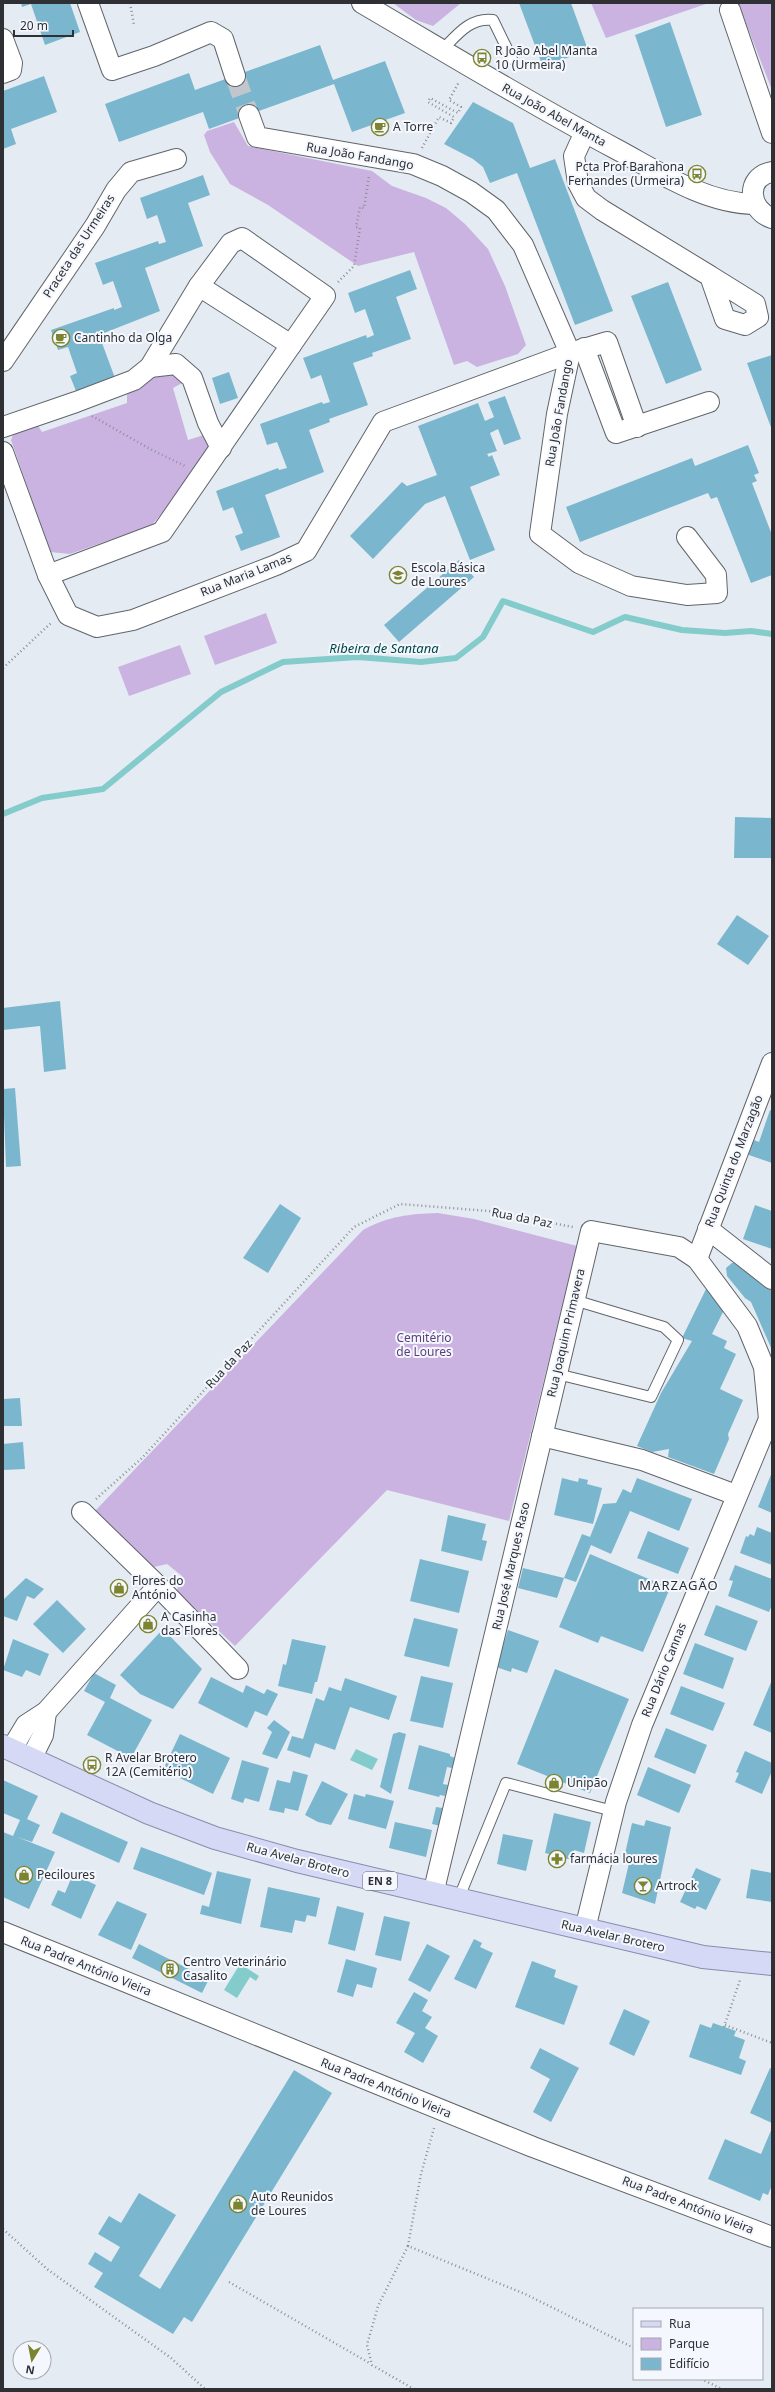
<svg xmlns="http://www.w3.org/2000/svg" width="775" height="2392" viewBox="0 0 775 2392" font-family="'Noto Sans',sans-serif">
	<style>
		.green { fill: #cab3e1 }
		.water { fill: #84cbcb }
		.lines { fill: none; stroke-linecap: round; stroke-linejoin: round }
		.stream { stroke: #84cbcb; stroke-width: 6 }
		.building { fill: #7ab7ce }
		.minor-tunnel { stroke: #c0c6cc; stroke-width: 20; stroke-dasharray: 20 10; stroke-linecap: butt }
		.service-casing { stroke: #60656b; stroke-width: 12 }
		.minor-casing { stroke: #60656b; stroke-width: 22 }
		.primary-casing { stroke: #888dad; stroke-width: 24 }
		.path { stroke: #8d9196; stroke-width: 2.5; stroke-dasharray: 1 3; stroke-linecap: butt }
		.service { stroke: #fff; stroke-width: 10 }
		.minor { stroke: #fff; stroke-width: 20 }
		.primary { stroke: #d5d9f5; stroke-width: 22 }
		.labels { text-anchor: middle; stroke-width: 4; stroke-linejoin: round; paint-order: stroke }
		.shield { fill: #f4f8fe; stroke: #696c70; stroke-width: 1 }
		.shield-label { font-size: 11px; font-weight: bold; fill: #2e3033 }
		.poi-label { font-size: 12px; fill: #2e3033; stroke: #f4f8fe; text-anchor: start }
		.street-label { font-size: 12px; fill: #2e3033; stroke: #f4f8fe }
		.park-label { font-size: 12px; fill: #5e3e7a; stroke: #f4f8fe }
		.water-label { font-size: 13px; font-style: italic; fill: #014647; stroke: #f4f8fe }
		.neighbourhood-label { font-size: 13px; letter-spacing: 1px; fill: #2b2f34; stroke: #f4f8fe }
	</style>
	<rect width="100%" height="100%" fill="#e5ebf2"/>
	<g class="green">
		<path d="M393 3H461L433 26 416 20Z"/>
		<path d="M591 3H709L606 38Z"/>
		<path d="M738 3H772V90Z"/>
		<path d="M234 122 248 146 372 171 392 186 426 198 446 208 465 224 488 249 505 286 526 345 518 354 477 367 467 361 454 365 414 252 358 266 268 205 230 184 210 152 204 135 207 131Z"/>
		<path d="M168 371 186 381 173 388 188 440 207 434 209 457 152 525 70 554 50 552 11 440 14 432 35 421 42 432 127 403V388Z"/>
		<path d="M266 613 277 643 215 665 204 636Z"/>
		<path d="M180 645 191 674 129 696 118 667Z"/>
		<path d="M438 1213 474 1219 577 1246 509 1521 387 1490 235 1646 176 1591 180 1584 182 1576 167 1564 145 1569 95 1511 363 1230C389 1216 409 1214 438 1213Z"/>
	</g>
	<g class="water">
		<path d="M356 1749 378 1759 372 1770 350 1760Z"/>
		<path d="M240 1964 259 1976 256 1981 250 1977 237 1998 224 1990Z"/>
	</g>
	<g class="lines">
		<path class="stream" d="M3 814 42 798 103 789 221 692 283 662 358 657 421 662 456 658 483 637 503 601 593 632 625 617 682 630 725 633 751 631 772 634"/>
	</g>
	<g class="building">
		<path d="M21 3H70L80 32 45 45 31 4 22 7Z"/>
		<path d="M519 3H571L588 50 543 67Z"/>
		<path d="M670 22 702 115 666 127 635 35Z"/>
		<path d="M320 45 333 80 385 61 405 113 352 132 334 84 209 129 203 112 119 142 105 104 189 73 195 90Z"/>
		<path d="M44 76 57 112 11 129 16 144 3 149V91Z"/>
		<path d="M473 102 513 123 530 168 555 159 613 311 575 325 517 173 490 183 483 167 473 159 444 144Z"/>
		<path d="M203 175 210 195 188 203 203 246 145 268 160 311 99 335 115 378 76 391 70 376 77 373 68 347 58 350 51 330 114 308V310L122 307 113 281 103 285 95 263 158 241 159 244 166 242 157 215 147 219 140 198Z"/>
		<path d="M410 270 417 289 396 297 411 339 372 353 373 356 353 363 368 405 329 419 330 422 309 430 324 472 265 495 280 537 241 551 235 536 243 533 233 507 223 511 216 491 278 468 279 470 287 468 277 442 267 445 260 424 322 402 323 404 330 402 321 375 311 379 303 358 366 335 367 338 374 335 365 309 355 313 348 293Z"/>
		<path d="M668 282 702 370 666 384 631 296Z"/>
		<path d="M772 355V430L747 363Z"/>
		<path d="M229 372 238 398 220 404 212 378Z"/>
		<path d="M505 396 521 439 504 445 498 429 490 433 497 451 487 454 489 457 492 455 500 475 470 487 495 550 470 560 445 496 425 504 373 559 350 536 402 482 407 486 437 475 418 426 478 403 485 421 494 417 488 402Z"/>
		<path d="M748 445 759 473 754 475 757 481 752 483 772 535V575L751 583 717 497 711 499 708 493 580 542 566 507 692 458 695 466Z"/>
		<path d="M459 560 474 577 399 642 384 625Z"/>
		<path d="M735 817 772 818V858H734Z"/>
		<path d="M737 915 769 936 748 965 717 944Z"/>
		<path d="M60 1001 66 1069 44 1072 40 1026 3 1030V1008Z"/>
		<path d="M15 1088 21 1166 6 1167 3 1089Z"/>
		<path d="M770 1110 772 1111V1163L746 1154 751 1139 759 1142Z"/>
		<path d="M280 1204 301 1218 268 1273 243 1258Z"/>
		<path d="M755 1205 772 1211V1249L743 1239Z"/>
		<path d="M740 1261 772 1291V1350L751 1302 745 1298 727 1276 726 1268 732 1263Z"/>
		<path d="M706 1289 724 1310 712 1334 727 1341 724 1348 736 1354 720 1389 743 1400 728 1434 729 1439 714 1474 668 1457 669 1449 652 1452 637 1446 661 1393 692 1341 682 1338Z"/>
		<path d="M20 1398 22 1426H3V1399Z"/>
		<path d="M23 1442 25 1469 3 1470V1444Z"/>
		<path d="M772 1472V1513L758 1507Z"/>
		<path d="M562 1478 578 1482 579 1478 588 1480 587 1484 602 1488 593 1524 554 1515Z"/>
		<path d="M637 1478 692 1499 679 1531 630 1511 611 1554 591 1545 576 1582 564 1578 557 1598 518 1588 523 1568 564 1578 582 1534 590 1537 603 1504 616 1503 623 1489 631 1493Z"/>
		<path d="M448 1515 486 1524 482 1540 487 1541 482 1561 441 1551Z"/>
		<path d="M757 1527 772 1533V1565L740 1553 746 1536 748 1537 750 1534 754 1536Z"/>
		<path d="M648 1531 689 1548 678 1574 637 1558Z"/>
		<path d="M590 1554 670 1588 643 1652 601 1636 598 1643 559 1627Z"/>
		<path d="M420 1559 469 1571 459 1613 410 1601Z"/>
		<path d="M735 1565 772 1579V1605L769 1612 728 1596 733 1581 729 1580Z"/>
		<path d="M26 1578 44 1589 34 1599 27 1596 17 1621 3 1616V1600Z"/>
		<path d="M57 1600 86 1629 63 1653 33 1624Z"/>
		<path d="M716 1605 758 1621 746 1651 704 1635Z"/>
		<path d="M148 1617 154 1623 147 1630 141 1624Z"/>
		<path d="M414 1618 458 1629 449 1667 404 1656Z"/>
		<path d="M163 1629 202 1669 173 1709 140 1694 120 1675Z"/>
		<path d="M508 1630 539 1641 527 1673 512 1668 511 1672 496 1667Z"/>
		<path d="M13 1639 49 1654 40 1676 26 1670 22 1677 3 1670Z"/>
		<path d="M292 1639 326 1646 317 1682H315L312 1694 278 1686 283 1664 286 1665Z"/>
		<path d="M695 1643 734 1658 723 1689 683 1674Z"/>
		<path d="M555 1669 629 1699 590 1793 517 1764Z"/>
		<path d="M94 1673 116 1685 110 1698 152 1720 131 1758 87 1735 105 1702 84 1691Z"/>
		<path d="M421 1676 453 1683 443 1728 410 1721Z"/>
		<path d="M211 1677 243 1693 246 1685 264 1694 267 1689 278 1694 267 1716 255 1711 247 1728 198 1703Z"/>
		<path d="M345 1678 397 1696 389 1720 350 1707 335 1750 315 1743 310 1758 287 1750 292 1736 303 1739 316 1698 324 1701 329 1687 341 1691Z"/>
		<path d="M772 1680V1733L753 1725Z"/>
		<path d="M681 1686 725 1703 713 1731 670 1714Z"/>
		<path d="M274 1720 290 1732 277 1759 262 1754 272 1732 267 1728Z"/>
		<path d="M666 1728 707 1745 695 1774 654 1757Z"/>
		<path d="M399 1732 406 1734 391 1794 380 1787 393 1734Z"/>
		<path d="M180 1734 230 1758 213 1794 163 1770Z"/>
		<path d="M419 1745 450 1754V1756L455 1758 452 1768 447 1767 443 1784 448 1785 445 1796 440 1795 439 1797 408 1789Z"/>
		<path d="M745 1751 772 1763V1771L762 1794 735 1782 739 1773 736 1772Z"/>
		<path d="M242 1760 269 1768 259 1802 245 1798 243 1803 231 1799Z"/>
		<path d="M648 1767 691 1785 679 1813 637 1795Z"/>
		<path d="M293 1771 308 1775 298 1811 285 1808 284 1813 269 1810 277 1780 290 1783Z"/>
		<path d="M3 1780 38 1796 27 1819 40 1825 32 1842 17 1837 55 1852 29 1909 3 1897V1832L13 1836 20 1820 3 1813Z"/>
		<path d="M322 1781 348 1794 331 1825 318 1822 305 1815Z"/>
		<path d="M354 1794 365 1797 366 1794 394 1801 386 1829 348 1819Z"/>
		<path d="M436 1807 449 1809 445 1827 432 1824Z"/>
		<path d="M61 1812 128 1842 119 1863 52 1833Z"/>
		<path d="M554 1813 591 1822 584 1853 574 1850 572 1860 545 1853Z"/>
		<path d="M646 1820 671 1827 655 1904 622 1893 630 1859 624 1858 632 1823 644 1826Z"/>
		<path d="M395 1822 432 1830 426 1857 389 1848Z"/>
		<path d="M503 1834 533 1840 526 1871 497 1864Z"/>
		<path d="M141 1847 212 1873 204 1895 133 1869Z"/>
		<path d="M696 1868 721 1879 706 1910 697 1906 695 1909 680 1902Z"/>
		<path d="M751 1869 772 1873V1902L746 1898Z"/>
		<path d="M217 1871 251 1879 241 1924 200 1914 202 1905 209 1907Z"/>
		<path d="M73 1874 96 1885 81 1919 51 1905 58 1890 65 1893Z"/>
		<path d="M268 1887 320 1898 316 1917 307 1915 305 1922 295 1920 292 1933 260 1927Z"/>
		<path d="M117 1901 147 1914 131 1950 98 1935Z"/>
		<path d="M337 1906 364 1913 355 1951 328 1944Z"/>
		<path d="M384 1916 410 1922 401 1961 375 1955Z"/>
		<path d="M474 1939 482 1943 480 1947 493 1953 476 1989 454 1979Z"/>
		<path d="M139 1944 209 1979 202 1993 132 1958Z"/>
		<path d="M427 1944 450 1956 430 1992 408 1980Z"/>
		<path d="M346 1959 377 1968 372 1988 357 1984 353 1997 337 1992Z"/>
		<path d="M532 1961 556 1970 554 1977 578 1986 564 2025 515 2007Z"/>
		<path d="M414 1992 428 2000 422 2011 432 2017 425 2028 438 2036 423 2063 404 2052 415 2033 396 2023Z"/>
		<path d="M624 2009 650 2021 634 2056 609 2044Z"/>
		<path d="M713 2023 736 2031 734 2036 745 2040 739 2058 746 2061 741 2075 689 2057 700 2024 711 2028Z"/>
		<path d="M540 2048 579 2068 551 2122 533 2112 550 2079 530 2068Z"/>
		<path d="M770 2068 772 2069V2123L750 2113Z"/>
		<path d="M294 2070 332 2093 192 2322 184 2317 173 2334 94 2287 103 2273 88 2264 95 2252 111 2262 120 2247 98 2234 109 2216 121 2223 139 2193 176 2215 139 2276 160 2289Z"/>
		<path d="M772 2128V2185L768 2195 763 2193 760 2201 708 2179 725 2139 761 2154Z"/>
	</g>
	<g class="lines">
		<path class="minor-tunnel" d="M235 76 249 115"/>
		<defs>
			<g id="service">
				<path d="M442 50C457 35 470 17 493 20L512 59"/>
				<path d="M557 1374 651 1397 678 1340 664 1327 574 1300"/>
				<path d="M458 1900 506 1783 613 1811"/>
			</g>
			<g id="minor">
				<path d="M88 3 112 70 154 56 211 32 223 39 235 76"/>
				<path d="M362 3C446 52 529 103 616 149 659 172 704 203 754 204"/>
				<path d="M730 10 772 133"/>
				<path d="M3 39 12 63 11 70 3 73"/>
				<path d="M249 115 257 137 413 164 442 176 471 192 496 210 523 245 570 353 557 414 540 534 579 563 631 586 687 595 717 593 716 575 687 537"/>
				<path d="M585 132 574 156 578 183 586 198 602 210 710 276 725 319 745 325 758 317 755 304 710 276"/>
				<path d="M772 172C745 177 748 210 772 218"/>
				<path d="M199 286 231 243 242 238 325 296 291 345"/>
				<path d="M584 348 616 433 709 402"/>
				<path d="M3 361 95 226 116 190 131 172 176 159"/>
				<path d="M150 367 176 364 192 378 208 423 221 448"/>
				<path d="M3 427 76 402 134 380 150 367 199 286 291 345 162 532 48 575"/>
				<path d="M3 452 48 575 68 615 97 627 133 620 276 565 306 551 383 422 570 353 607 342 637 427"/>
				<path d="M708 1229 772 1279"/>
				<path d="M697 1259 772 1063"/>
				<path d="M542 1436 642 1460 736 1495"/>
				<path d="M82 1512 158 1586 238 1669"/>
				<path d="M11 1750 26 1725 46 1712 158 1586"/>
				<path d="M31 1759 43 1735 46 1712"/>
				<path d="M433 1894 591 1231 679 1247 697 1259 747 1326 764 1367 769 1419"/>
				<path d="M583 1929 586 1925 616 1802 642 1725 769 1419 772 1416"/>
				<path d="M3 1932 533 2147 772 2237"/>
			</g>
			<path id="primary" d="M3 1746 149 1813 215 1838 297 1861 703 1957 772 1964"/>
		</defs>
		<use href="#service" class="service-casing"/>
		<use href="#minor" class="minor-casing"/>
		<use href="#primary" class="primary-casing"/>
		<g class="path">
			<path d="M130 3 134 25"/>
			<path d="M422 148 439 117 451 123 454 117 428 102 430 98 458 113 461 107 449 100 459 82"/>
			<path d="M338 282 354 266 360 228 356 227 360 207 364 208 369 176"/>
			<path d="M92 416 150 449 185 466"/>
			<path d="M3 668 51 623"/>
			<path d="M96 1499 142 1458 354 1227 400 1204 489 1211 573 1227"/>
			<path d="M725 2025 772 2043"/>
			<path d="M724 2027 740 1980"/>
			<path d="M434 2128 421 2174 408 2246 525 2294 634 2348"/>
			<path d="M3 2229 47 2269 171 2358 205 2389"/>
			<path d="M408 2246 378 2306 367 2345 372 2365 414 2389"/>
			<path d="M229 2282 371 2364"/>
			<path d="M701 2379 722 2389"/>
		</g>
		<use href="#service" class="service"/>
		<use href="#minor" class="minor"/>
		<use href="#primary" class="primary"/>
	</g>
	<defs>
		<symbol id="bus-ring" viewBox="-11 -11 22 22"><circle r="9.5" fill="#f4f8fe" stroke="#7d842f" stroke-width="1.5"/><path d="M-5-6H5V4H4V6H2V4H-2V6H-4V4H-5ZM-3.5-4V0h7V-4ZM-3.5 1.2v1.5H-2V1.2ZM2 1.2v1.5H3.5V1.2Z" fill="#7d842f"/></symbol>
		<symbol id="cafe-ring" viewBox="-11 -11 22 22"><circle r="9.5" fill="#f4f8fe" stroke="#7d842f" stroke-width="1.5"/><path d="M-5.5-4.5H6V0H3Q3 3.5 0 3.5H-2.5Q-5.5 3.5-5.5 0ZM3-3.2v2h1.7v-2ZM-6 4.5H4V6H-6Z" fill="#7d842f"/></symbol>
		<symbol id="school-ring" viewBox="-11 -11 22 22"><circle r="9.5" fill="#f4f8fe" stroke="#7d842f" stroke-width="1.5"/><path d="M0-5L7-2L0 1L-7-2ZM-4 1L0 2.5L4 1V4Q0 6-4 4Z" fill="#7d842f"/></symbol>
		<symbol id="shop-ring" viewBox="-11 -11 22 22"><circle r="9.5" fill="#f4f8fe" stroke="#7d842f" stroke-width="1.5"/><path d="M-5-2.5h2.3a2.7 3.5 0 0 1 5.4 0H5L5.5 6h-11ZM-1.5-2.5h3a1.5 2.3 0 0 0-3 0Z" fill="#7d842f"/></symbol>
		<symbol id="pharmacy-ring" viewBox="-11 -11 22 22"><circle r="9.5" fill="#f4f8fe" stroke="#7d842f" stroke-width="1.5"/><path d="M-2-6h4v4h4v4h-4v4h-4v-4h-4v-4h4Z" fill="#7d842f"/></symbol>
		<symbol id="bar-ring" viewBox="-11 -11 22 22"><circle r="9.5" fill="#f4f8fe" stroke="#7d842f" stroke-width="1.5"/><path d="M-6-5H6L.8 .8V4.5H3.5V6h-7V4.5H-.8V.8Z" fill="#7d842f"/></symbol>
		<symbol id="building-ring" viewBox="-11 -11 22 22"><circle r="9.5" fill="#f4f8fe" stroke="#7d842f" stroke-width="1.5"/><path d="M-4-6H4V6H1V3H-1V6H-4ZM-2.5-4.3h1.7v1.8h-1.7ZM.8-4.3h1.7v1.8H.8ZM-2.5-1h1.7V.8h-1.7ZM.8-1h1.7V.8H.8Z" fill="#7d842f"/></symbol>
	</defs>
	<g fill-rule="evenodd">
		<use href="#bus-ring" x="472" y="48" width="20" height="20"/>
		<use href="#cafe-ring" x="370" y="117" width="20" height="20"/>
		<use href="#bus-ring" x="687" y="164" width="20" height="20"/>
		<use href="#cafe-ring" x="51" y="328" width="20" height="20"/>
		<use href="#school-ring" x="388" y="565" width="20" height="20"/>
		<use href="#shop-ring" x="109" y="1578" width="20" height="20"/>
		<use href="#shop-ring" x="138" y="1614" width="20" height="20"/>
		<use href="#bus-ring" x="82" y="1755" width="20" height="20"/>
		<use href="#shop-ring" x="544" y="1773" width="20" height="20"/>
		<use href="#pharmacy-ring" x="547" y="1849" width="20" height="20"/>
		<use href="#shop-ring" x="14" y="1865" width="20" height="20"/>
		<use href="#bar-ring" x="633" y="1876" width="20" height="20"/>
		<use href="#building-ring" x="160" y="1959" width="20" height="20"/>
		<use href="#shop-ring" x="228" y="2194" width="20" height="20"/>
	</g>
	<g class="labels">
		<rect class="shield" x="363" y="1872" width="34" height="18" rx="3"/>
		<g class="shield-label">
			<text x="380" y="1885">EN 8</text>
		</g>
		<g class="poi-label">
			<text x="495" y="55">R João Abel Manta<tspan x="495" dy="14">10 (Urmeira)</tspan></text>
			<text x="393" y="131">A Torre</text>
			<text x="684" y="171" text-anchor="end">Pcta Prof Barahona<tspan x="684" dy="14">Fernandes (Urmeira)</tspan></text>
			<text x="74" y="342">Cantinho da Olga</text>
			<text x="411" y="572">Escola Básica<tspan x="411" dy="14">de Loures</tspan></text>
			<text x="132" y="1585">Flores do<tspan x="132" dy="14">António</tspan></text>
			<text x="161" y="1621">A Casinha<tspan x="161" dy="14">das Flores</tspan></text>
			<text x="105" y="1762">R Avelar Brotero<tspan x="105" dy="14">12A (Cemitério)</tspan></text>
			<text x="567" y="1787">Unipão</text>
			<text x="570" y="1863">farmácia loures</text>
			<text x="37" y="1879">Peciloures</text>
			<text x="656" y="1890">Artrock</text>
			<text x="183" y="1966">Centro Veterinário<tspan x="183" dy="14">Casalito</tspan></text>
			<text x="251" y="2201">Auto Reunidos<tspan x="251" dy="14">de Loures</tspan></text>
		</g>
		<g class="street-label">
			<text transform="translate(554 115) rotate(29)" y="4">Rua João Abel Manta</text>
			<text transform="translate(360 156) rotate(10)" y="4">Rua João Fandango</text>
			<text transform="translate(79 246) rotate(-57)" y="4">Praceta das Urmeiras</text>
			<text transform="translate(559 413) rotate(-80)" y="4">Rua João Fandango</text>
			<text transform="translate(246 575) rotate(-22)" y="4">Rua Maria Lamas</text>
			<text transform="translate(734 1161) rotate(-69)" y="4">Rua Quinta do Marzagão</text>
			<text transform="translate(522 1218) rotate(11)" y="4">Rua da Paz</text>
			<text transform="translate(566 1333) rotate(-77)" y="4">Rua Joaquim Primavera</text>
			<text transform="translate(229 1364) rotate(-47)" y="4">Rua da Paz</text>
			<text transform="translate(511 1566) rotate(-77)" y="4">Rua José Marques Raso</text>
			<text transform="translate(664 1670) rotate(-68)" y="4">Rua Dário Cannas</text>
			<text transform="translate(298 1860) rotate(15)" y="4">Rua Avelar Brotero</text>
			<text transform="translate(613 1936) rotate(13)" y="4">Rua Avelar Brotero</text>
			<text transform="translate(86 1966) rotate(22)" y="4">Rua Padre António Vieira</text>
			<text transform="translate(386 2088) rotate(22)" y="4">Rua Padre António Vieira</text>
			<text transform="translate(688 2205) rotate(21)" y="4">Rua Padre António Vieira</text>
		</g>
		<g class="park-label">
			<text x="424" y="1342">Cemitério<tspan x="424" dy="14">de Loures</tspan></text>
		</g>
		<g class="water-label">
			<text x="384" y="653">Ribeira de Santana</text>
		</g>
		<g class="neighbourhood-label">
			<text x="679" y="1590">MARZAGÃO</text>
		</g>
	</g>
	<rect width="775" height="2392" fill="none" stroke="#2e3033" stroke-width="8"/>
	<rect x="633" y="2308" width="130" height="72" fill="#f4f8fe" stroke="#a5a8ad"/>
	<rect x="641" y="2321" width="20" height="6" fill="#d5d9f5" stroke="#a5a8ad"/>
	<text x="669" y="2328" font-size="12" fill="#2e3033">Rua</text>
	<rect x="641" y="2338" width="20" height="12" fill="#cab3e1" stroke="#a5a8ad"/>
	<text x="669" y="2348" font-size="12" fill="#2e3033">Parque</text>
	<rect x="641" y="2358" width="20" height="12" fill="#7ab7ce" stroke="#a5a8ad"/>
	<text x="669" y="2368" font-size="12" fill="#2e3033">Edifício</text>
	<g transform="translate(32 2360) rotate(190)"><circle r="19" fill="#f4f8fe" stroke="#a5a8ad"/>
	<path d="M0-3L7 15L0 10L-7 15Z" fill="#7d842f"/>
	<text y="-6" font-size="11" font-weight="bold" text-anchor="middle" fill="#2e3033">N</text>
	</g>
	<path d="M14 30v6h59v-6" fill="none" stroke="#2e3033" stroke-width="2"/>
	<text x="20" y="30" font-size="12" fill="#2e3033" stroke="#f4f8fe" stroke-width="3" paint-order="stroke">20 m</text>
</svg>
